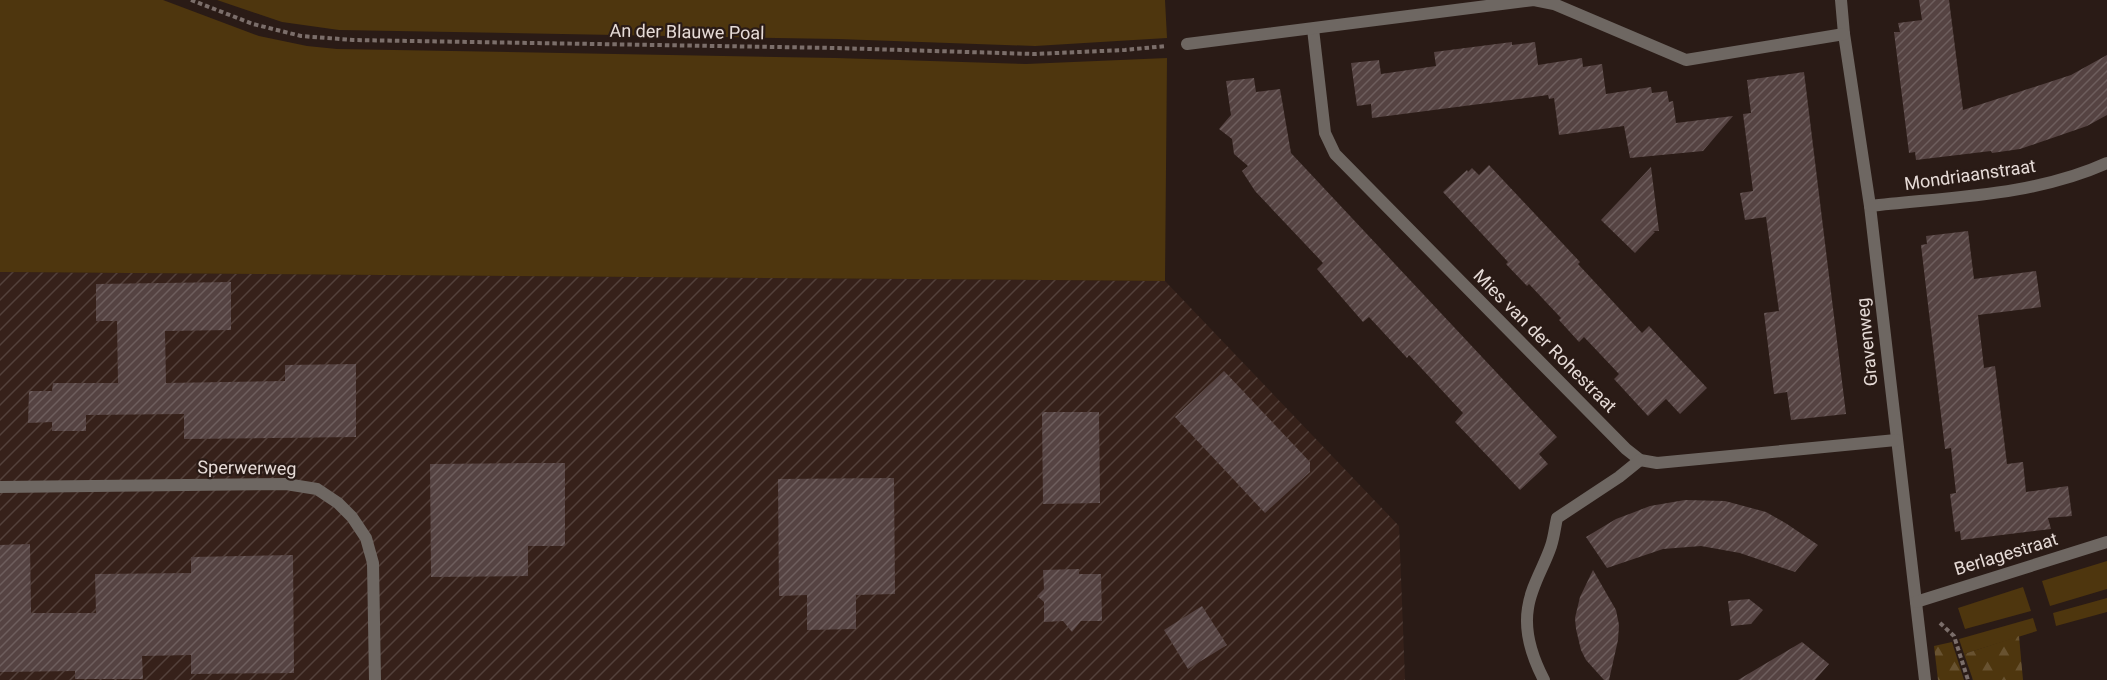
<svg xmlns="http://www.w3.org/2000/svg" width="2107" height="680" viewBox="0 0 2107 680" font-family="Roboto,sans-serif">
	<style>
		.industrial { fill: url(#industrial-furrows) }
		.green { fill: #4e360e }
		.forest { fill: url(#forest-firs) }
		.building { fill: url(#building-hatch) }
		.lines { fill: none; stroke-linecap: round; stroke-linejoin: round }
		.path { stroke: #7b6e6a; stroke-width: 4; stroke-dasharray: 4.5 3; stroke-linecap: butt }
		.minor { stroke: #6e6762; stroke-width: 12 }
		.labels { text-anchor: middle; stroke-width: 4.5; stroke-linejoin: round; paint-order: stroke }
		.street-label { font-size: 18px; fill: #e6dbd7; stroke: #2a1b16 }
	</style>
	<defs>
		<pattern id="industrial-furrows" width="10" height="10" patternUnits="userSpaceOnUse" patternTransform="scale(1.5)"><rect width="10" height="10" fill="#36211a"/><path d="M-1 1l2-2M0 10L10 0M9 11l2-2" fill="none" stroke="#53413b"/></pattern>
		<pattern id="forest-firs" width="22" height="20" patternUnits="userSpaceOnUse" patternTransform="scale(1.5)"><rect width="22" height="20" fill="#4e360e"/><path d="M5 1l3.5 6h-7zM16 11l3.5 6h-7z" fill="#685230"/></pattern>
		<pattern id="building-hatch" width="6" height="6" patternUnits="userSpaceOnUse" patternTransform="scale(1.5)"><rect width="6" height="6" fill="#554342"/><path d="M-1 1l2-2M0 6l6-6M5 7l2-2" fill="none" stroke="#6d5e5d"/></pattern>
	</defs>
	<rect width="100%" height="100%" fill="#2a1b16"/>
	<path class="industrial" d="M0 272 1165 281 1399 526 1405 680H0Z"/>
	<g class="green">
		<path d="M0 0H163L259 36 307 46 337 49 836 58 1026 64 1167 58 1165 281 0 272Z"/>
		<path d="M217 0H1165L1167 38 1035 46 838 39 339 30 282 22Z"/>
		<path d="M2107 561V589L2050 606 2042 581Z"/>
		<path d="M2023 587 2031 611 1965 629 1958 608Z"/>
		<path d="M2107 598V612L2056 626 2053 613Z"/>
		<path d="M2033 618 2037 631 1964 654 1959 639Z"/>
	</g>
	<g class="forest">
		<path d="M2019 636 2023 680H1973L1964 654Z"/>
		<path d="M1952 642 1964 680H1938L1934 646Z"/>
	</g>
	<g class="building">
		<path d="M1919 0H1949L1963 110 2071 75 2107 55V115L2087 126 2020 149 1992 153 1991 151 1916 160 1915 152 1909 153 1894 32H1900L1898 23 1922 20Z"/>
		<path d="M1512 42V45L1535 42 1538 65 1582 58 1583 67 1602 64 1606 94 1651 87 1652 93 1667 91 1669 102 1673 101 1676 123 1733 116 1703 151 1630 158 1624 126 1559 135 1554 98 1549 99 1548 95 1372 118 1371 104 1357 106 1351 63 1379 60 1381 74 1436 66 1434 52Z"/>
		<path d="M1804 72 1846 414 1791 420 1787 392 1774 394 1764 313 1779 311 1766 217 1745 220 1740 193 1753 191 1743 114 1751 113 1747 80Z"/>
		<path d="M1254 78 1256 92 1280 89 1291 153 1557 437 1539 454 1548 464 1520 490 1455 422 1463 413 1409 355 1407 358 1369 317 1363 322 1317 269 1323 263 1255 191 1242 171 1248 166 1234 154 1232 139 1219 129 1231 115 1226 81Z"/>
		<path d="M1489 165 1580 262 1578 264 1642 333 1649 326 1707 388 1680 414 1666 399 1648 416 1614 379 1619 374 1584 337 1579 342 1559 320 1561 318 1529 284 1527 286 1506 264 1508 262 1443 192 1467 170 1468 172 1472 168 1479 175Z"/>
		<path d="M1651 167 1659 231H1653L1655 232 1635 253 1601 220Z"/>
		<path d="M1968 231 1974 279 2036 271 2041 307 1978 315 1984 368 1995 366 2007 464 2023 462 2026 492 2068 486 2072 516 2048 518 2051 529 1961 540 1960 531 1955 532 1950 494 1956 493 1951 448 1945 449 1921 245 1927 244 1926 236Z"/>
		<path d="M231 282V330L165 331 166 383 285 381V365L356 364V437L184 439V414L86 415V431H52V422L28 423 29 391H52L53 383H118L117 321H96V284Z"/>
		<path d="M1224 371 1310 462V472L1265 513 1175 417Z"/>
		<path d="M1042 412H1099L1100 503 1043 504Z"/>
		<path d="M528 463H565V546H528V576L431 577 430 464Z"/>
		<path d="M894 478 895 594 856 595V629L807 630V595L779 596 778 479Z"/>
		<path d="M1685 500 1725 501 1766 512 1787 524 1818 545 1795 572 1740 553 1701 546 1663 549 1607 568 1586 537 1616 519 1632 513 1650 506Z"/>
		<path d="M30 544 31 613H96L95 574 191 573V557L293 555 294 673 191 674V655L142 656 143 679H75V671L0 672V545Z"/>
		<path d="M1079 569V574H1101L1102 621H1081L1072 632 1063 621 1044 622V602L1037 596 1044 589 1043 570Z"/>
		<path d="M1593 570 1616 610 1619 625 1618 640 1609 680H1604L1586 660 1581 650 1576 629 1575 618 1580 597Z"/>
		<path d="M1749 599 1763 610 1751 624 1731 626 1728 601Z"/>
		<path d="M1202 606 1227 645 1188 669 1164 630Z"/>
		<path d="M1802 642 1829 664 1815 680H1738Z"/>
	</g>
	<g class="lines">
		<g class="path">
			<path d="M191 0 253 24 301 36 353 40 836 48 1034 54 1125 50 1166 46"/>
			<path d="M1940 623 1954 636 1968 680"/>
		</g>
		<g class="minor">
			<path d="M1841 0 1844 34 1870 206 1925 680"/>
			<path d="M1313 29 1325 133 1335 154 1626 449 1640 460 1657 463 1896 440"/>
			<path d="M1187 44 1534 0 1554 4 1686 60 1844 34"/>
			<path d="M1870 206C1948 197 2035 196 2107 163"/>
			<path d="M0 487 286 484 317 489 338 503 352 517 366 538 373 563 375 680"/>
			<path d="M1916 602 2107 542"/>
			<path d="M1544 680C1533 659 1524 632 1528 608 1531 586 1544 567 1551 546 1554 537 1555 527 1557 518L1619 477 1640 460"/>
		</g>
	</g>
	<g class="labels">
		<g class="street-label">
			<text transform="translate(687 32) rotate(1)" y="6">An der Blauwe Poal</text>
			<text transform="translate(1970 175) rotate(-8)" y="6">Mondriaanstraat</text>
			<text transform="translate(1545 341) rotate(45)" y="6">Mies van der Rohestraat</text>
			<text transform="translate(1867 342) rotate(-96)" y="6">Gravenweg</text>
			<text transform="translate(247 468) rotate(1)" y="6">Sperwerweg</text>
			<text transform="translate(2006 554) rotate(-17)" y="6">Berlagestraat</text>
		</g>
	</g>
</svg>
